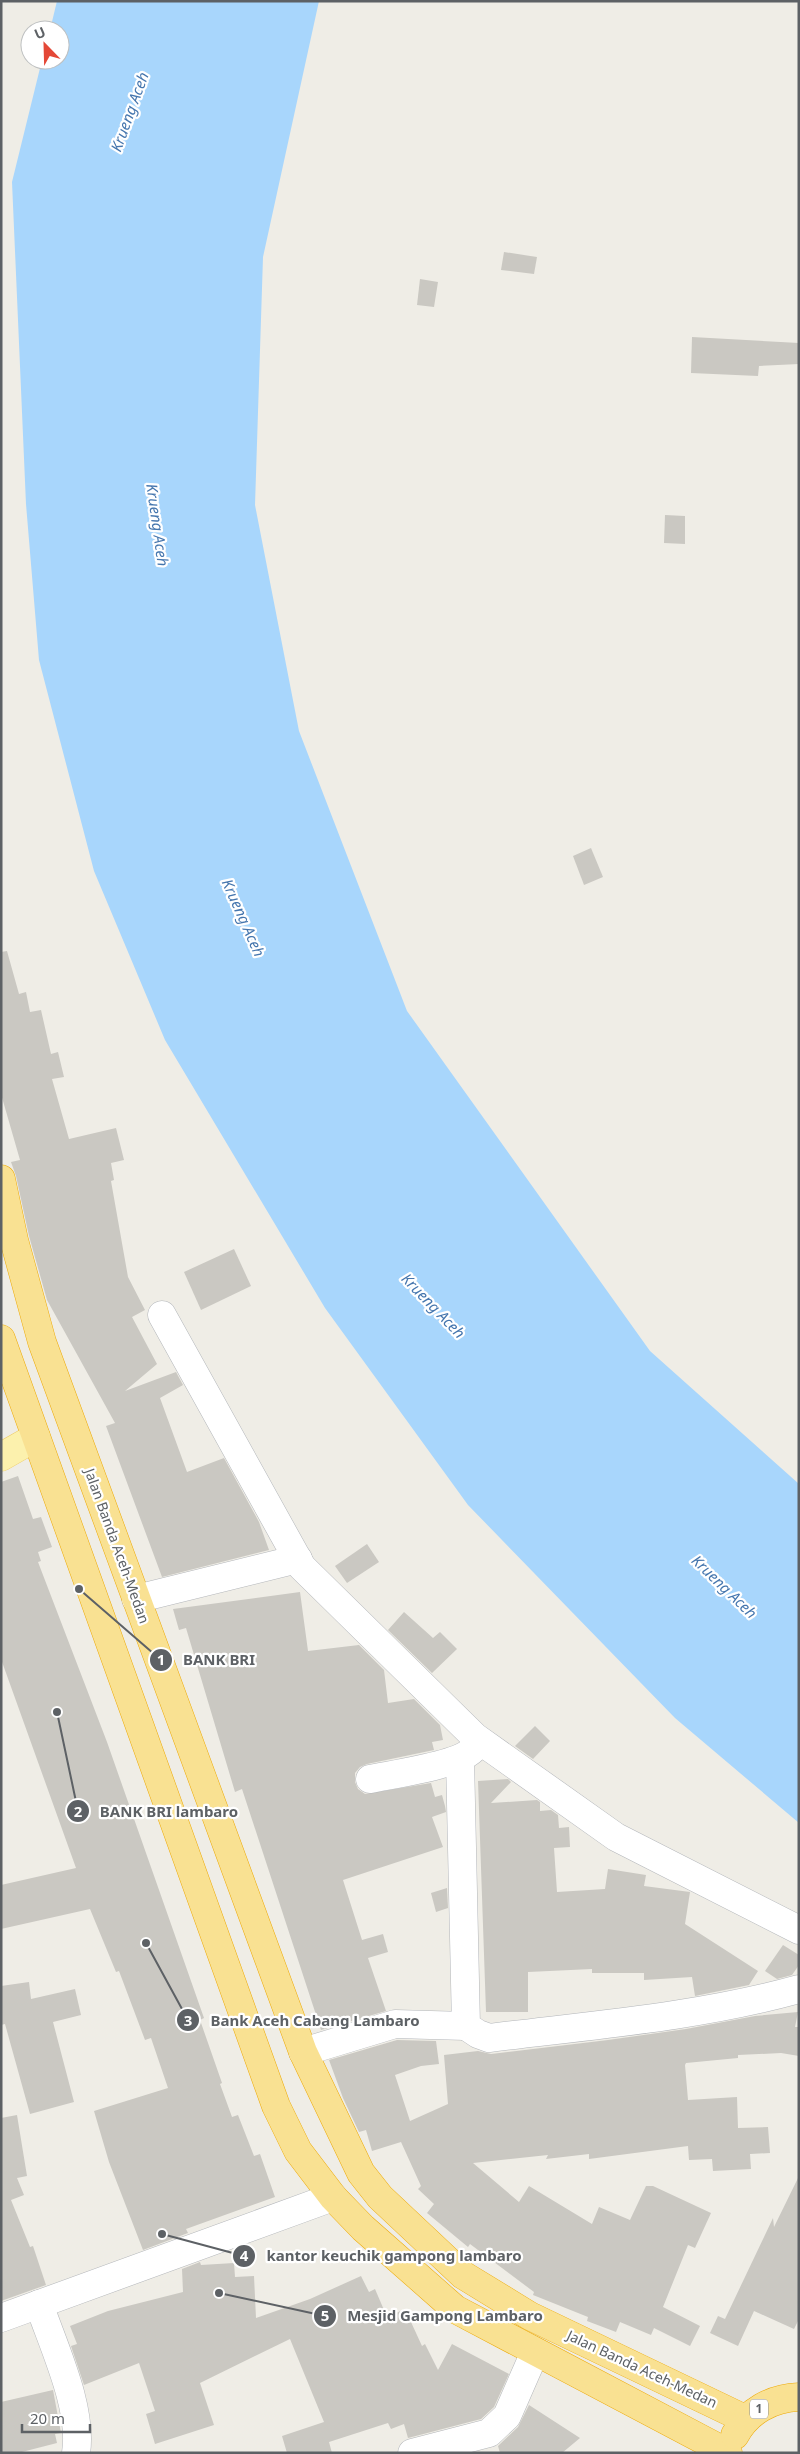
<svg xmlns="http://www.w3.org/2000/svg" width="800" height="2454" viewBox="0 0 800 2454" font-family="'Noto Sans',sans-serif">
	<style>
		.water { fill: #a8d6fc }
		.building { fill: #cac8c2 }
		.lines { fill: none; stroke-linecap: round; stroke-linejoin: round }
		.minor-casing { stroke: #b3b6ba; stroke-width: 29 }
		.major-casing { stroke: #edc961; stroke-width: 29 }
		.highway-casing { stroke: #edaa08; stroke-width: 29 }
		.minor { stroke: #fff; stroke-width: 28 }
		.major { stroke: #fcf1ad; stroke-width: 28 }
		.highway { stroke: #f9e192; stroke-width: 28 }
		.labels { text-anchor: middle; stroke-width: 4.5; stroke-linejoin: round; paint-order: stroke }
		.shield { fill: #fff; stroke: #8e9093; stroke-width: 1 }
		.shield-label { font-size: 12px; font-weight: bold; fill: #5d6165 }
		.street-label { font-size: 14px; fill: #5d6165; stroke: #fff }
		.water-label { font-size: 15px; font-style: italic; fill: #4576ae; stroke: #fff }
		.leader { fill: none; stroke: #5d6165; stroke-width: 2 }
		.callout-dot { fill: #5d6165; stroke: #fff; stroke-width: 2 }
		.mark-label { font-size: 15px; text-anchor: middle; font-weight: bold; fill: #fff }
		.callout-label { font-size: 15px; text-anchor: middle; font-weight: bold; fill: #5d6165; stroke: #fff; stroke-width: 4.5; stroke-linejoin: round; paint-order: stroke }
	</style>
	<rect width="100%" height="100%" fill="#efede6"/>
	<path class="water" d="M57 1H319L263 257 255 505 299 731 407 1011 650 1351 799 1484V1823L675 1718 468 1505 325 1308 165 1040 94 871 39 660 26 504 12 182 42 60H60V30H50Z"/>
	<g class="building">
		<path d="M504 252 537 257 534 274 501 270Z"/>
		<path d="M420 279 438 282 434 307 417 305Z"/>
		<path d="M692 337 799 343V364L759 366 758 376 691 373Z"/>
		<path d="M665 515 685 516V544L664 543Z"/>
		<path d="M591 848 603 877 584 885 573 856Z"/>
		<path d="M7 951 19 994 26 992 30 1012 41 1010 51 1054 58 1052 64 1077 52 1079 69 1139 116 1128 124 1160 111 1163 114 1180 111 1181 128 1277 145 1310 132 1317 157 1364 125 1391 176 1372 183 1385 160 1398 187 1472 224 1458 259 1522 269 1550 162 1577 106 1426 115 1423 47 1300 29 1236 16 1176 11 1162 20 1160 1 1094V952Z"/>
		<path d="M234 1249 251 1286 201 1310 184 1272Z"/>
		<path d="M18 1476 33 1519 41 1517 52 1547 38 1552 41 1561 38 1562 107 1742 204 2018 200 2020 222 2083 220 2084 232 2117 238 2115 254 2156 260 2154 275 2197 186 2229 188 2233 143 2250 109 2162 94 2111 168 2088 151 2038 145 2040 119 1971 116 1972 90 1909 1 1929V1885L76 1868 1 1659V1482Z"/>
		<path d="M367 1544 379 1562 347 1583 335 1566Z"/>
		<path d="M300 1592 308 1651 359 1645 384 1670 388 1703 414 1699 440 1725 443 1740 432 1742 434 1750 367 1764 360 1767 355 1773V1782L358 1789 365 1794 431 1783 435 1797 442 1795 445 1806 446 1812 432 1817 443 1847 343 1880 362 1940 383 1934 388 1952 368 1958 386 2011 321 2030 242 1789 235 1792 186 1628 179 1630 173 1609Z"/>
		<path d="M404 1612 433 1638 440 1632 457 1649 432 1673 388 1630Z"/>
		<path d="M535 1726 550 1741 533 1759 515 1746Z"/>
		<path d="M508 1779 511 1782 491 1803 537 1800 540 1802V1811L551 1810 558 1815 559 1828 569 1827 570 1847 554 1848 557 1892 605 1889 608 1869 646 1875 644 1886 690 1892 685 1924 758 1971 749 1985 695 1996 692 1977 644 1980V1973H592V1969L528 1972V2012H486L478 1781Z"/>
		<path d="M447 1888 448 1908 436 1912 431 1893Z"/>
		<path d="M783 1945 799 1955V1965L792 1975 777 1979 765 1971Z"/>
		<path d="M29 1982 31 1999 75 1989 81 2015 53 2022 74 2102 30 2114 5 2024 1 2025V1986Z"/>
		<path d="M798 2012 795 2027H799V2056L781 2053 738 2055V2058L686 2063 685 2065 688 2100 737 2097 738 2128 768 2127 770 2153 750 2154 751 2169 713 2171 712 2159 689 2160 688 2146 589 2159V2154L546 2159 548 2155 473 2163 519 2202 529 2186 592 2224 599 2207 630 2220 646 2186H653L711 2213 695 2248 688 2245 663 2307 700 2326 690 2346 654 2328 651 2335 620 2322 616 2332 587 2321 588 2317 533 2295 534 2292 470 2244 468 2247 427 2213 434 2204 418 2189 421 2186 401 2142 372 2151 366 2130 359 2132 343 2098 329 2060 397 2040 436 2041 439 2064 421 2066 395 2075 410 2121 448 2104 444 2055 478 2051 491 2054 608 2040 686 2029 755 2016Z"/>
		<path d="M17 2115 27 2176 17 2178 24 2195 11 2200 30 2247 33 2246 46 2285 1 2301V2118Z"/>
		<path d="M799 2176V2319L794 2329 754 2311 738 2346 710 2333 718 2316 725 2319 773 2218 774 2227Z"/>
		<path d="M200 2262 201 2265 234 2263 235 2277 254 2276 256 2318 310 2299 361 2276 369 2292 375 2289 387 2317 405 2309 422 2346 425 2344 438 2370 452 2344 509 2374 494 2407 481 2419 408 2438 404 2424 391 2429 388 2423 329 2442 332 2453H287L282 2436 324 2422 290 2339 200 2383 214 2425 155 2444 146 2414 155 2411 139 2363 84 2385 71 2346 77 2344 70 2326 108 2311 183 2292 182 2269Z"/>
		<path d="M53 2390 61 2433 55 2434 57 2443 18 2453H1V2402Z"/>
		<path d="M529 2405 580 2438 562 2453H500L498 2446 518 2427Z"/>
	</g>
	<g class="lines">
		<defs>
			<g id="minor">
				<path d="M162 1315 302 1567 475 1737 616 1837 799 1930"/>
				<path d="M136 1599 298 1559"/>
				<path d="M460 1759 466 2026 478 2034 489 2038C593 2025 698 2017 799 1989"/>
				<path d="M370 1779C393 1774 462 1765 474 1748"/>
				<path d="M303 2052 395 2024 466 2026"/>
				<path d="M39 2304C54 2348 83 2408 76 2453"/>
				<path d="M1 2318 333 2197"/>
				<path d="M412 2453 489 2433 507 2416 535 2352"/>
			</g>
			<path id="major" d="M1 1457 36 1437"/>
			<g id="highway">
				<path d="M1 1179 14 1240 42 1342 303 2052 361 2173 380 2197 463 2275 530 2316 745 2419"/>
				<path d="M1 1339 276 2106 298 2151 333 2197 363 2228 455 2309 728 2453"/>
				<path d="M735 2435C748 2411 772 2398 799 2397"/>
			</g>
		</defs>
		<use href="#minor" class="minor-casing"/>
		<use href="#major" class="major-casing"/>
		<use href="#highway" class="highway-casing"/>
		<use href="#minor" class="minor"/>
		<use href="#major" class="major"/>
		<use href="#highway" class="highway"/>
	</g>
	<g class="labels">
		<rect class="shield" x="750" y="2399.5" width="18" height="19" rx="4"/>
		<g class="shield-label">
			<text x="759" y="2413">1</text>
		</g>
		<g class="street-label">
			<text transform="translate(117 1546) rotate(70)" y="5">Jalan Banda Aceh-Medan</text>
			<text transform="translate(642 2369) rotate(25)" y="5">Jalan Banda Aceh-Medan</text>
		</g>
		<g class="water-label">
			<text transform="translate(130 112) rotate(-70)" y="5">Krueng Aceh</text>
			<text transform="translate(157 525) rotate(82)" y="5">Krueng Aceh</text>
			<text transform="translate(243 918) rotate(66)" y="5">Krueng Aceh</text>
			<text transform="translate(433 1306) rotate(46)" y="5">Krueng Aceh</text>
			<text transform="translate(724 1587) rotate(44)" y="5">Krueng Aceh</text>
		</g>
	</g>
	<path class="leader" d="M79 1589L161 1660M57 1712L78 1811M146 1943L188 2020M162 2234L244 2256M219 2293L325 2316"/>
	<g class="callout-dot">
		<circle cx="79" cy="1589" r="5"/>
		<circle cx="57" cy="1712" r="5"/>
		<circle cx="146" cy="1943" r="5"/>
		<circle cx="162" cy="2234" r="5"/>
		<circle cx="219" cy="2293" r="5"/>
		<circle cx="161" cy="1660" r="12"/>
		<circle cx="78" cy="1811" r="12"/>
		<circle cx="188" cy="2020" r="12"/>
		<circle cx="244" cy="2256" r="12"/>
		<circle cx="325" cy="2316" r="12"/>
	</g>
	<g class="mark-label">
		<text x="161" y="1665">1</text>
		<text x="78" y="1817">2</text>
		<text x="188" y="2026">3</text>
		<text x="244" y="2261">4</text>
		<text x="325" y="2321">5</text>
	</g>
	<g class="callout-label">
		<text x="219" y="1665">BANK BRI</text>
		<text x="169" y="1817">BANK BRI lambaro</text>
		<text x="315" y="2026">Bank Aceh Cabang Lambaro</text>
		<text x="394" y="2261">kantor keuchik gampong lambaro</text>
		<text x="445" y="2321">Mesjid Gampong Lambaro</text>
	</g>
	<rect width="800" height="2454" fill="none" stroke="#5d6165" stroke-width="5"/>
	<g transform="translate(45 45) rotate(337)"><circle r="24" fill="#ffffff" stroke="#bec0c1"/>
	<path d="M0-4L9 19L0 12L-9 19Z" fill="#e44837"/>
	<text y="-8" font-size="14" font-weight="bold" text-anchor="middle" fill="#5d6165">U</text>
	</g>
	<path d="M22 2424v8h68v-8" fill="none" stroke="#5d6165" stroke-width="2.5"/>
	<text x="30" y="2424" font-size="15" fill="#5d6165" stroke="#ffffff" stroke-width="4" paint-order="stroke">20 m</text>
</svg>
